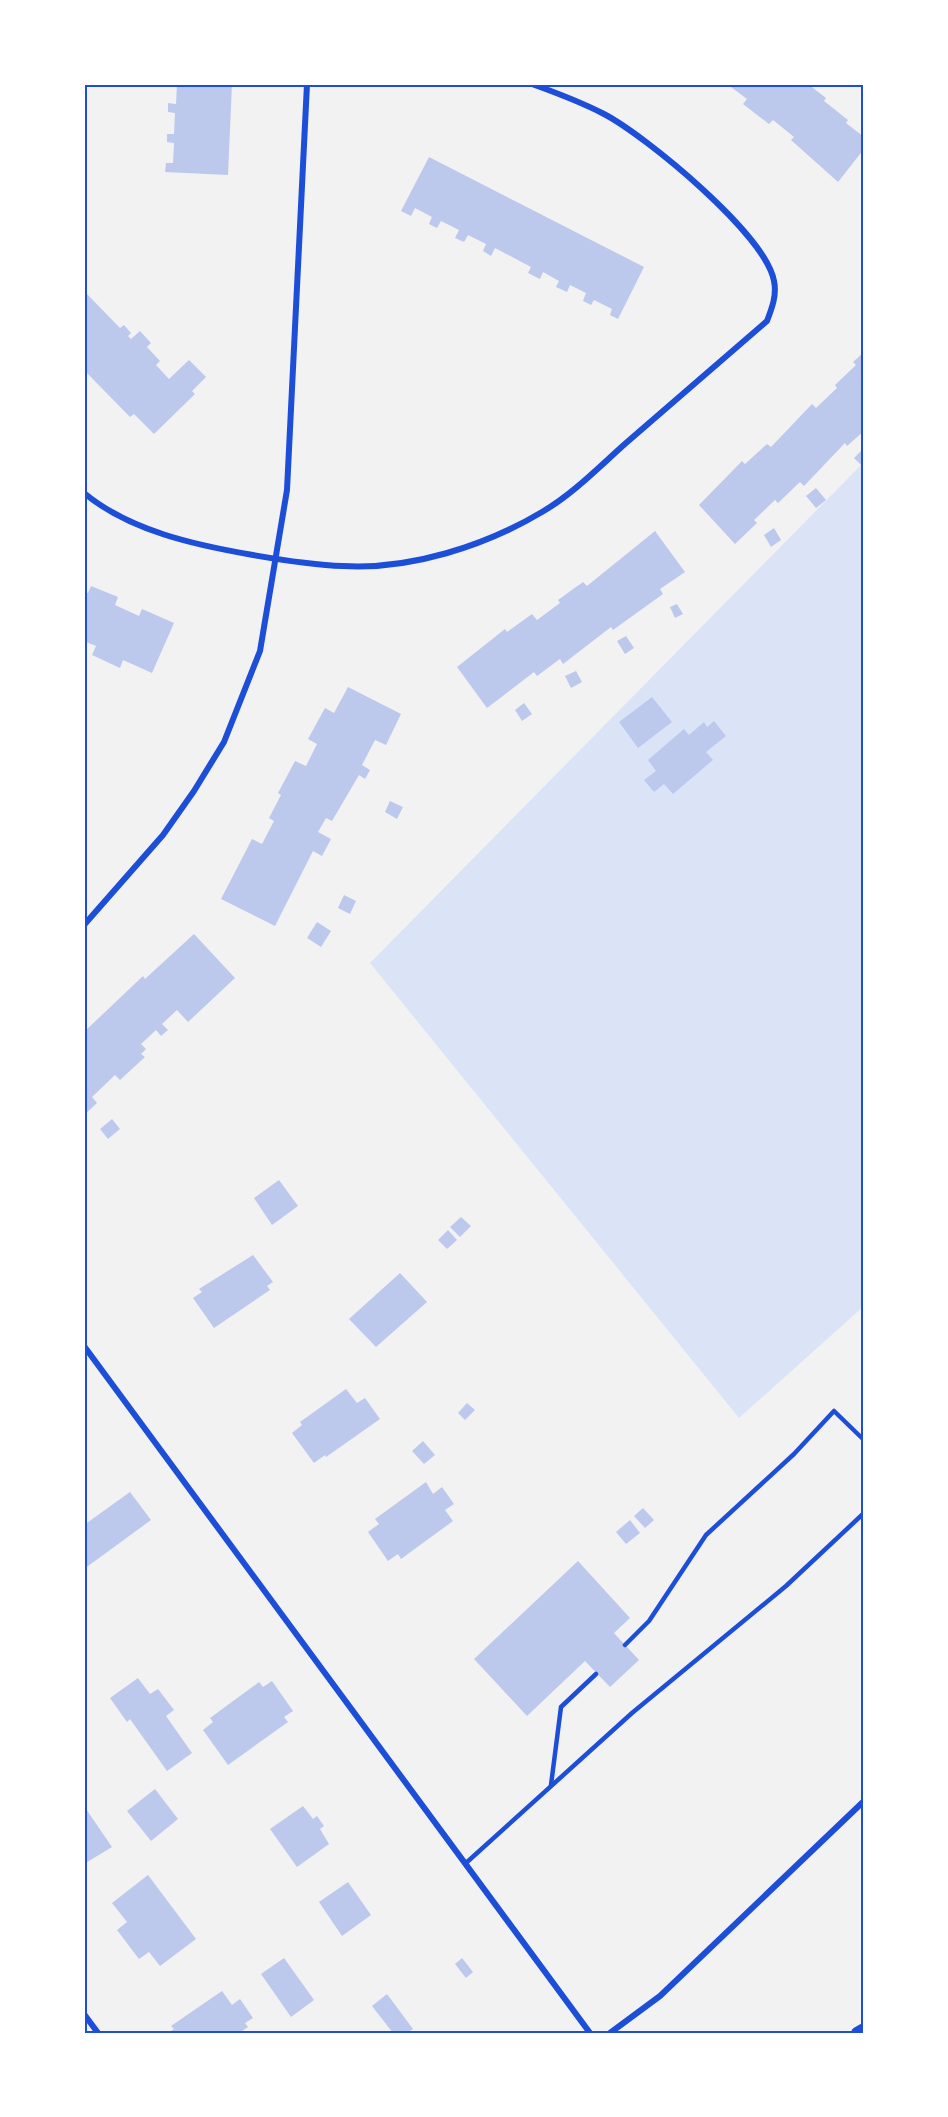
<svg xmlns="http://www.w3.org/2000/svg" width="948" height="2117" viewBox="0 0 948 2117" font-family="'IBM Plex Serif',serif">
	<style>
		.green { fill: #dbe4f7 }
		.building { fill: #bdc9ec }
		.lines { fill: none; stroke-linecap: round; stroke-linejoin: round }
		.service { stroke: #1d4ed8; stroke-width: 4.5 }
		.minor { stroke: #1d4ed8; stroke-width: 6 }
		.secondary { stroke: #1d4ed8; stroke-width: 12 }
		.neatline { fill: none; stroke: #1d4ed8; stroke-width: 2 }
	</style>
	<rect width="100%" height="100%" fill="#f2f2f2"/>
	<path class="green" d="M864 462V1306L739 1418 370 963Z"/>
	<g class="building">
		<path d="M177 84H232L228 175 165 172 166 163H173L174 143 167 142V134H174L175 113 168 112V103L176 104Z"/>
		<path d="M727 84H808L826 98 824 101 848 120 846 123 864 137V149L838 182 791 140 794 137 773 120 769 124 743 104 747 99Z"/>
		<path d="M429 157 644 267 618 319 610 315 612 309 594 300 591 305 583 301 586 293 570 285 567 292 556 287 559 281 543 272 540 279 528 273 531 267 495 248 491 256 483 251 486 244 468 235 464 242 455 238 459 230 441 221 437 228 429 224 432 217 415 208 411 216 401 211Z"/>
		<path d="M84 291 120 328 124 325 131 333 128 336 131 339 140 331 151 343 147 347 160 361 156 365 169 379 189 360 206 377 192 391 195 394 154 434 134 414 130 417 84 370Z"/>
		<path d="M864 352V431L847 446 845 443 804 486 800 482 778 503 775 500 754 520 757 523 735 544 699 505 742 461 745 464 767 444 771 447 812 404 816 408 837 388 835 385 856 365 853 362Z"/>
		<path d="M863 449 864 451V468L854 458Z"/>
		<path d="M816 488 826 500 816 508 806 496Z"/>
		<path d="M774 528 781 540 771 547 764 535Z"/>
		<path d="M655 531 685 572 660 589 663 594 613 630 611 627 563 664 560 659 537 676 534 672 487 708 457 667 505 629 507 632 532 614 537 620 560 603 558 600 583 582 587 586Z"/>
		<path d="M91 586 118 597 115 605 139 616 142 609 174 623 152 673 123 660 120 668 92 655 96 646 84 641V591L88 593Z"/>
		<path d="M677 604 683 614 675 618 670 607Z"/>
		<path d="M626 636 634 648 625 654 617 641Z"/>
		<path d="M576 671 582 682 571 688 565 676Z"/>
		<path d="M348 687 401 714 386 745 375 740 362 765 370 770 365 779 359 775 332 821 326 818 318 832 331 839 322 856 313 851 275 926 221 899 252 839 262 844 274 821 269 818 281 795 278 793 295 761 306 766 317 744 308 739 325 708 334 713Z"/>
		<path d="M652 697 672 722 638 748 619 722Z"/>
		<path d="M524 703 532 714 522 721 515 710Z"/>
		<path d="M714 721 726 736 706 752 713 760 673 794 664 784 654 792 644 780 656 771 648 760 684 729 689 735 704 722 707 727Z"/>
		<path d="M390 801 403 807 397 819 385 812Z"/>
		<path d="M344 895 356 901 350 914 338 908Z"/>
		<path d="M317 922 331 931 321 947 307 938Z"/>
		<path d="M194 934 235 978 188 1022 177 1010 162 1024 168 1030 161 1036 156 1030 141 1044 146 1049 141 1054 145 1057 120 1080 115 1075 92 1097 97 1103 84 1115V1032L143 976 145 979Z"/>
		<path d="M112 1119 120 1129 108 1139 100 1129Z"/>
		<path d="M279 1180 298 1206 272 1225 254 1198Z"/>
		<path d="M461 1217 471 1226 460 1237 450 1227Z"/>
		<path d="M448 1230 457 1240 447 1249 438 1240Z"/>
		<path d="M253 1255 273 1282 267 1286 270 1290 214 1328 193 1298 202 1292 199 1289Z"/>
		<path d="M400 1273 427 1302 376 1347 349 1319Z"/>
		<path d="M346 1389 357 1403 365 1398 380 1419 326 1457 325 1455 314 1463 292 1433 302 1425 300 1422Z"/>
		<path d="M467 1403 475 1410 465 1420 458 1413Z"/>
		<path d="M423 1441 435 1455 424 1464 412 1451Z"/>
		<path d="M426 1482 433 1494 442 1487 454 1504 445 1510 453 1521 401 1559 398 1554 388 1561 368 1532 379 1524 375 1519Z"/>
		<path d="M130 1492 151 1520 84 1569V1525Z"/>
		<path d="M643 1508 654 1520 645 1528 634 1516Z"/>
		<path d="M630 1520 640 1533 626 1544 616 1532Z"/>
		<path d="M578 1561 630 1618 614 1633 639 1660 610 1687 585 1661 527 1716 474 1659Z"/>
		<path d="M138 1678 150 1694 158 1689 174 1710 166 1716 192 1753 167 1771 130 1719 127 1722 110 1698Z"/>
		<path d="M272 1681 293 1711 284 1717 288 1722 228 1765 203 1730 213 1722 210 1718 259 1682 263 1687Z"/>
		<path d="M155 1789 178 1819 151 1841 127 1811Z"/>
		<path d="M84 1806 112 1847 84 1864Z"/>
		<path d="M303 1806 313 1819 317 1816 324 1826 320 1829 329 1844 297 1867 270 1829Z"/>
		<path d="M148 1875 196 1939 160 1966 149 1952 139 1959 117 1930 127 1922 112 1903Z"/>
		<path d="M348 1882 371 1915 342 1936 319 1902Z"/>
		<path d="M284 1958 314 2000 291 2017 261 1974Z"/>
		<path d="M462 1958 473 1972 466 1978 455 1964Z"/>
		<path d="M222 1991 232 2005 240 1999 253 2018 245 2023 248 2027 239 2033H168L174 2029 171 2026Z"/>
		<path d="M387 1994 413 2029 407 2033H393L372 2006Z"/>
	</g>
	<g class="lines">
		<g class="service">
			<path d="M625 1645 649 1621 706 1535 794 1454 834 1411 864 1440"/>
			<path d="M551 1785 561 1707 596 1674"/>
			<path d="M466 1863 632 1713 786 1586 864 1513"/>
		</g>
		<g class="minor">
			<path d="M84 493C130 531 195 545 253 555 282 560 313 565 343 566 410 570 485 546 542 512 573 494 600 466 626 443 673 402 720 362 767 321 772 308 777 295 774 281 766 235 646 136 604 114 581 102 557 93 532 84"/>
			<path d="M84 925 163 835 194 791 224 742 260 651 287 490 307 84"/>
			<path d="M84 1346 590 2033"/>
			<path d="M84 2014 98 2033"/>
			<path d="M610 2033 660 1996 864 1801"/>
		</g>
		<path class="secondary" d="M857 2033 864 2029"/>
	</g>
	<rect width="948" height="2117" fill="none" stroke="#ffffff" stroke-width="171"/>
	<rect x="86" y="86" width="776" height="1946" class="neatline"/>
</svg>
